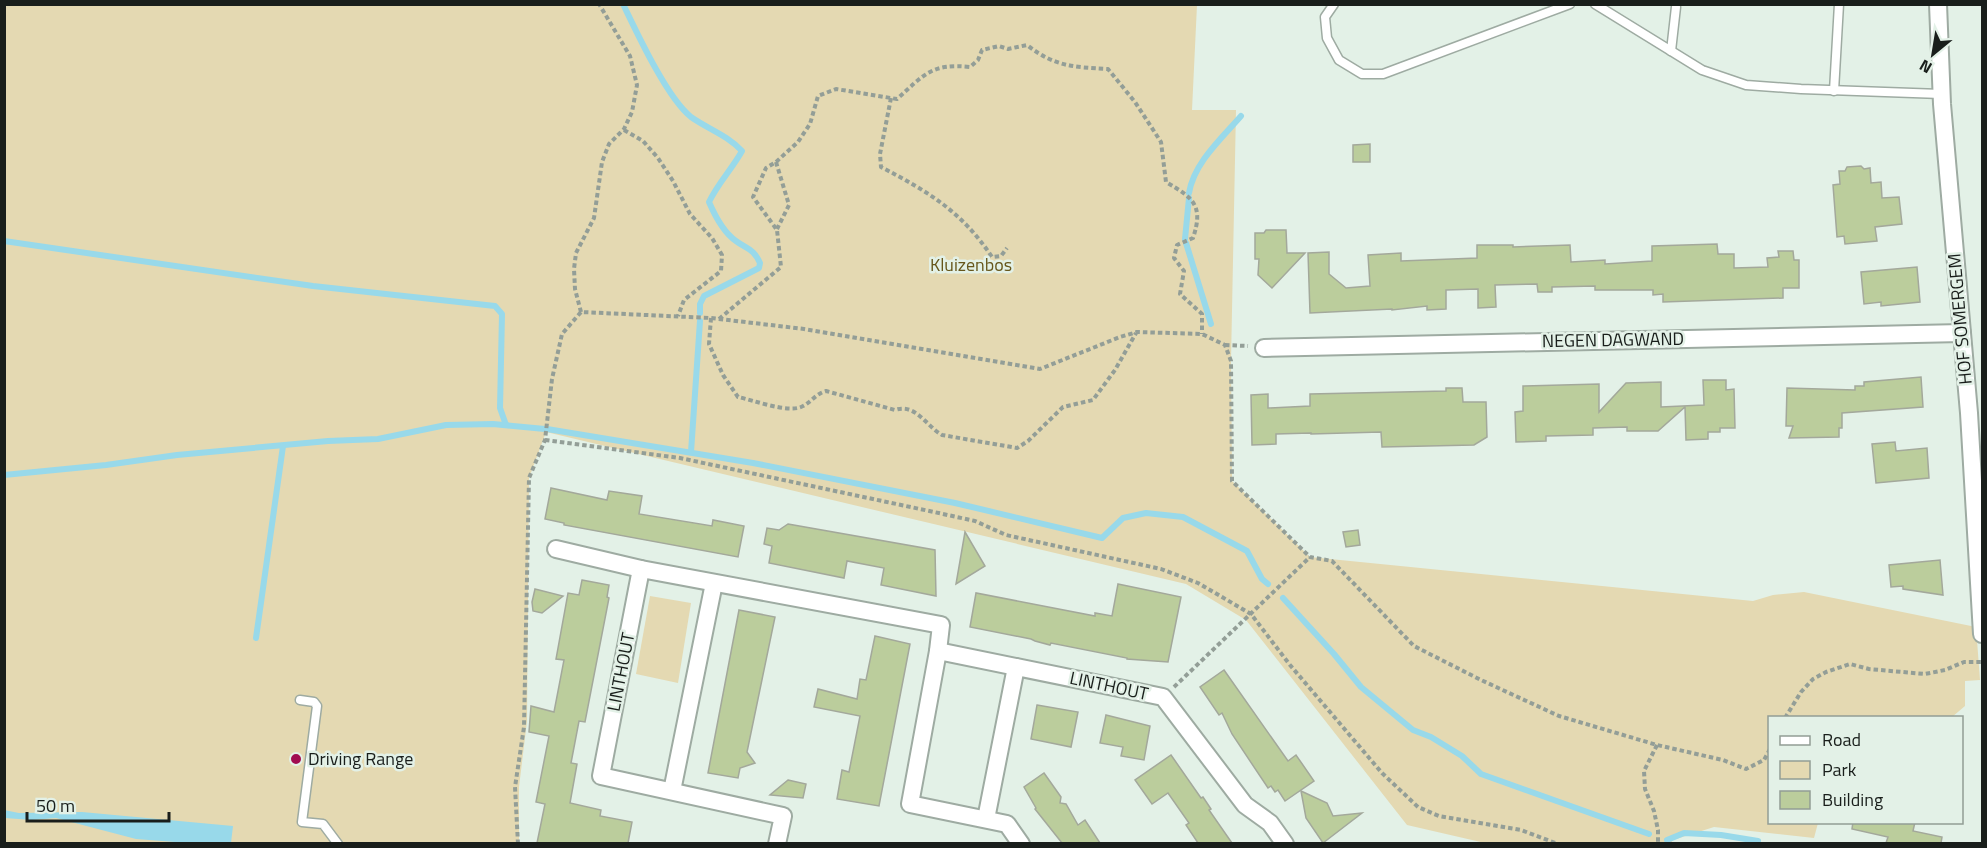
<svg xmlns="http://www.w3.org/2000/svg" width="1987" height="848" viewBox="0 0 1987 848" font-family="'Titillium Web',sans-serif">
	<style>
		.green { fill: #e4d9b2 }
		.water { fill: #98d9ea }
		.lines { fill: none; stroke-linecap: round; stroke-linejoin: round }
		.stream { stroke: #98d9ea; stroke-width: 6 }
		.building { fill: #bbcd9c; stroke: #a3a89b; stroke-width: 1.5 }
		.service-casing { stroke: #9eaba2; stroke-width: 11 }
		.minor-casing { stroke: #9eaba2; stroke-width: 20 }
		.path { stroke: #939e97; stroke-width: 4; stroke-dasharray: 4.5 3; stroke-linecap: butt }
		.service { stroke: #fff; stroke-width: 8 }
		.minor { stroke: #fff; stroke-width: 16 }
		.poi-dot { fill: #a10c50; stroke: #e3f1e7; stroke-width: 2 }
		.labels { text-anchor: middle; stroke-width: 5; stroke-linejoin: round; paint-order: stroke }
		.park-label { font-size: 18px; fill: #66561a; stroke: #e3f1e7 }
		.street-label { font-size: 18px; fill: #191e1b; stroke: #e3f1e7 }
		.poi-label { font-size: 18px; fill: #191e1b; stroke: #e3f1e7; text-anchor: start }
	</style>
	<rect width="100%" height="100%" fill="#e3f1e7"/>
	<g class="green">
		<path d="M4 5H1197L1192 110H1236L1231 361 1232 481 1310 557 1753 601 1773 595 1804 592 1976 627 1980 680 1965 681V706L1952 717 1770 718V822L1818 823 1814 838 1714 827 1673 840 1671 843H1485L1407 825 1246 620 1186 584 546 432 529 478 527 721 519 787V843H5Z"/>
		<path d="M650 596 691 603 678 683 636 674Z"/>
	</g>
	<path class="water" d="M4 810 19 813 82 812 233 826 231 843H188L136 839 56 818 32 820 5 818Z"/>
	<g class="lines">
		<g class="stream">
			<path d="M623 4C637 33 667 98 691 117 708 129 727 135 742 151 732 169 718 183 709 202 715 216 723 232 736 241 748 250 753 248 760 263L759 268 704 296 700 304V313"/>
			<path d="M1189 193C1194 163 1221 139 1241 116"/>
			<path d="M1185 239 1189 198"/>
			<path d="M4 241 313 286 495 306 502 314 500 408 506 425"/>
			<path d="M1186 243 1211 324"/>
			<path d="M547 429 753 463 955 503 1102 538 1123 518 1146 513 1183 517 1247 551 1262 579 1268 584"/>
			<path d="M691 452 700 321"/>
			<path d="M4 475 106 465 177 455 328 441 378 439 446 425 493 424 545 429"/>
			<path d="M1283 598 1334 654 1361 687 1413 730 1431 737 1462 756 1481 774 1649 834"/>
			<path d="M256 638 283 446"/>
			<path d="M1667 840 1684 833 1721 835 1758 841"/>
		</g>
	</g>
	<g class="building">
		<path d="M1370 144V162H1353V145Z"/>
		<path d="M1861 166 1864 169 1870 168 1871 183 1881 182 1882 198 1899 197 1902 224 1875 227 1877 241 1845 244 1844 236 1837 237 1833 185 1840 184 1839 171H1845L1847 167Z"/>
		<path d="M1266 230H1286L1287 253H1305L1272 288 1258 275 1259 259H1255V233H1264Z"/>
		<path d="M1717 244 1718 254H1734V268L1768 267 1767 258 1779 257 1778 251H1793L1794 260H1799V288H1783V298L1663 302V294L1653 295V290H1595V286L1552 287V292H1538L1537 284 1495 285 1496 307 1478 308V289L1446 290V309L1427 310V306L1392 310V309L1310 313 1308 253 1329 252V274L1346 288 1370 286 1368 255 1401 253V261L1477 258V245H1513V247L1570 245 1571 262 1605 260V264L1652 261V246Z"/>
		<path d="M1917 267 1920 302 1881 306V302L1864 304 1861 272Z"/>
		<path d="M1921 377 1923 407 1842 413V428H1839V437L1789 438 1793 426H1786L1787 388 1855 390V386H1864V382Z"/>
		<path d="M1703 380H1726V390L1734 389 1735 428H1720V432H1708V439L1686 440 1685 407 1658 431H1627V427L1593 428V435L1546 436V441L1516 442 1515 412 1523 411V386L1599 384V412L1626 383 1661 382V407L1704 405Z"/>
		<path d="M1446 388H1462L1463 402H1486L1487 437 1474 445 1382 447 1381 432 1311 434V433L1276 434V444L1252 445 1251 395 1268 394V408L1310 406V394L1446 391Z"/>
		<path d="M1895 442 1896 451 1927 448 1929 478 1876 483 1872 444Z"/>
		<path d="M551 488 607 500 609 491 642 496 639 514 712 526 713 520 744 526 738 557 564 525V523L545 519Z"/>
		<path d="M788 524 935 550 936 596 881 585 884 568 847 561 844 578 769 563 772 546 764 544 767 528 779 530Z"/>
		<path d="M1358 530 1360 545 1346 547 1343 532Z"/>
		<path d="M965 532 985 566 956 584Z"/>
		<path d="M1940 560 1943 595 1903 589V586L1891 587 1889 565Z"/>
		<path d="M582 580 609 585 607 597 609 598 585 722 579 721 571 763 577 764 570 803 601 810 600 816 632 822 628 843H537L545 804 536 802 549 736 529 732 531 706 554 712 564 660 556 659 568 593 579 595Z"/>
		<path d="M1118 584 1181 597 1168 662 1127 659V658L1051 643 1050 645 1035 641 1031 639 970 627 976 593 1095 616V613L1112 616Z"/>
		<path d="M535 589 563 596 542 613 533 611 532 602Z"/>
		<path d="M739 610 775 617 747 752 755 763 740 768 738 778 708 773Z"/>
		<path d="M875 636 910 644 879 806 837 799 842 770 849 772 860 716 814 707 818 689 857 699 860 679 866 680Z"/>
		<path d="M1224 670 1288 761 1296 755 1314 781 1285 801 1278 790 1275 792 1271 786 1268 788 1232 734 1222 713 1219 715 1200 687Z"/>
		<path d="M1037 705 1078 712 1071 747 1031 739Z"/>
		<path d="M1106 715 1150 726 1144 760 1121 756 1123 747 1100 743Z"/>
		<path d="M1171 755 1201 798 1203 797 1211 809 1209 810 1232 843H1198L1186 825 1189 823 1168 793 1152 804 1135 780Z"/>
		<path d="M1044 773 1061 797 1060 803 1066 804 1078 825 1085 820 1100 843H1062L1035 809 1036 808 1024 787Z"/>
		<path d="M788 780 806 784 803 798 770 795Z"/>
		<path d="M1301 791 1327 803 1333 816 1362 813 1323 843 1306 818Z"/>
		<path d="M1853 822H1915L1913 831 1942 837 1941 843H1886L1888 837 1852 829Z"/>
	</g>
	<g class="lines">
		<defs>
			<g id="service">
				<path d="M1334 4 1325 17 1327 38 1339 60 1362 74H1383L1570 4"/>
				<path d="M1595 4 1702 70 1746 85 1801 89 1941 94"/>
				<path d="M1671 51 1676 7"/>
				<path d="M1834 91 1839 4"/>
				<path d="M300 700 314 702 317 706 302 822 323 824 338 844"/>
			</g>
			<g id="minor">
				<path d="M1938 4 1942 104 1969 413 1982 634"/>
				<path d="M1264 348 1962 333"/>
				<path d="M556 549 641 569"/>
				<path d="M938 651 1163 697 1245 805 1270 823 1285 844"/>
				<path d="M672 791 714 583"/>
				<path d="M986 819 1016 667"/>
				<path d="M777 844 783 816 601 776 641 569 941 625 938 651 910 804 1007 824 1021 844"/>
			</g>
		</defs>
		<use href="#service" class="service-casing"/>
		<use href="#minor" class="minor-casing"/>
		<g class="path">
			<path d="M891 98 880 154 881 167C929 192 962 212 992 257L1001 256 1007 248"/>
			<path d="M624 130 643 141 658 158 673 181 690 214 712 238 722 255 721 271 684 300 678 316"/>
			<path d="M776 162 789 205 777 229"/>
			<path d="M581 312 575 289 574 269 576 253 594 218 602 162 609 144 624 129 632 112 637 85 630 56 599 4"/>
			<path d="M711 318 709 344 723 375 738 397C753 400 787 413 801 407 811 403 815 394 826 391L895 410C916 403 926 426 942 435L1017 448 1028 441 1063 407 1093 400 1115 370 1136 333"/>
			<path d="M719 319 781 267 777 230 753 197 766 168 776 162 798 142 810 124 818 96 836 89 897 99C924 75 931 63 970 67L978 60 982 50 999 46 1008 49 1027 45C1055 67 1074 67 1108 69L1135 102 1161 142 1166 182C1193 198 1204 205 1193 238L1177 245 1174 258 1184 271 1180 294 1202 314V334"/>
			<path d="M1225 345 1248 346"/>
			<path d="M545 440 680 458 934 512 975 521 1006 535 1161 569 1198 583 1251 614 1290 665 1382 773 1418 807 1439 816 1521 830 1558 844"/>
			<path d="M1174 687 1310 557"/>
			<path d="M1785 718 1801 692 1813 679 1826 672 1850 664 1869 669 1925 674 1945 670 1964 662H1982"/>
			<path d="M1657 745 1644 771 1645 789 1654 811 1658 830V844"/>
			<path d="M518 844 515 787 524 727 529 478 545 440 552 379 562 334 581 312 711 318 804 329 1040 369 1120 337 1137 332 1202 334 1225 345 1231 361 1232 481 1310 557 1332 561 1414 646 1481 680 1559 716 1657 745 1723 760 1746 769 1764 760 1770 749"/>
		</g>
		<use href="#service" class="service"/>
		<use href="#minor" class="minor"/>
	</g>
	<circle class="poi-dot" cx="296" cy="759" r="6"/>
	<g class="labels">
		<g class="park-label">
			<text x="971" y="271">Kluizenbos</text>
		</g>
		<g class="street-label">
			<text transform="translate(1960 319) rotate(-95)" y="6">HOF SOMERGEM</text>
			<text transform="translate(1613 340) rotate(-1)" y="6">NEGEN DAGWAND</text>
			<text transform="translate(621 672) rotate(-79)" y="6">LINTHOUT</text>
			<text transform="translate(1109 686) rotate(12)" y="6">LINTHOUT</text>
		</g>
		<g class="poi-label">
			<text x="308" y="765">Driving Range</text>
		</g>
	</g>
	<rect width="1987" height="848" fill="none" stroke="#191e1b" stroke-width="12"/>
	<rect x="1768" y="716" width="195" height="108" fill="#e3f1e7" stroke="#929d95" stroke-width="1.5"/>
	<rect x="1780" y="736" width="30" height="9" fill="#ffffff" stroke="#929d95" stroke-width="1.5"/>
	<text x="1822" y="746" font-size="18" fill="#191e1b">Road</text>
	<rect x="1780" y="761" width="30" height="18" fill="#e4d9b2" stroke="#929d95" stroke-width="1.5"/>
	<text x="1822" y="776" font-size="18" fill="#191e1b">Park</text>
	<rect x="1780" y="791" width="30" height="18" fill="#bbcd9c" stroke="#929d95" stroke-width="1.5"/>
	<text x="1822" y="806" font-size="18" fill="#191e1b">Building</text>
	<g transform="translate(1933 54) rotate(210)" stroke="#e3f1e7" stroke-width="4.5" paint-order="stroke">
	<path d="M0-4.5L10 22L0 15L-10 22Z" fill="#191e1b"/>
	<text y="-9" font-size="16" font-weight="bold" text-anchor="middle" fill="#191e1b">N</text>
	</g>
	<path d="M27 812v9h142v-9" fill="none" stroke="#191e1b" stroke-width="3"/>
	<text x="36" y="812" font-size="18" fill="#191e1b" stroke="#e3f1e7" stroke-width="4.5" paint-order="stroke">50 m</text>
</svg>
